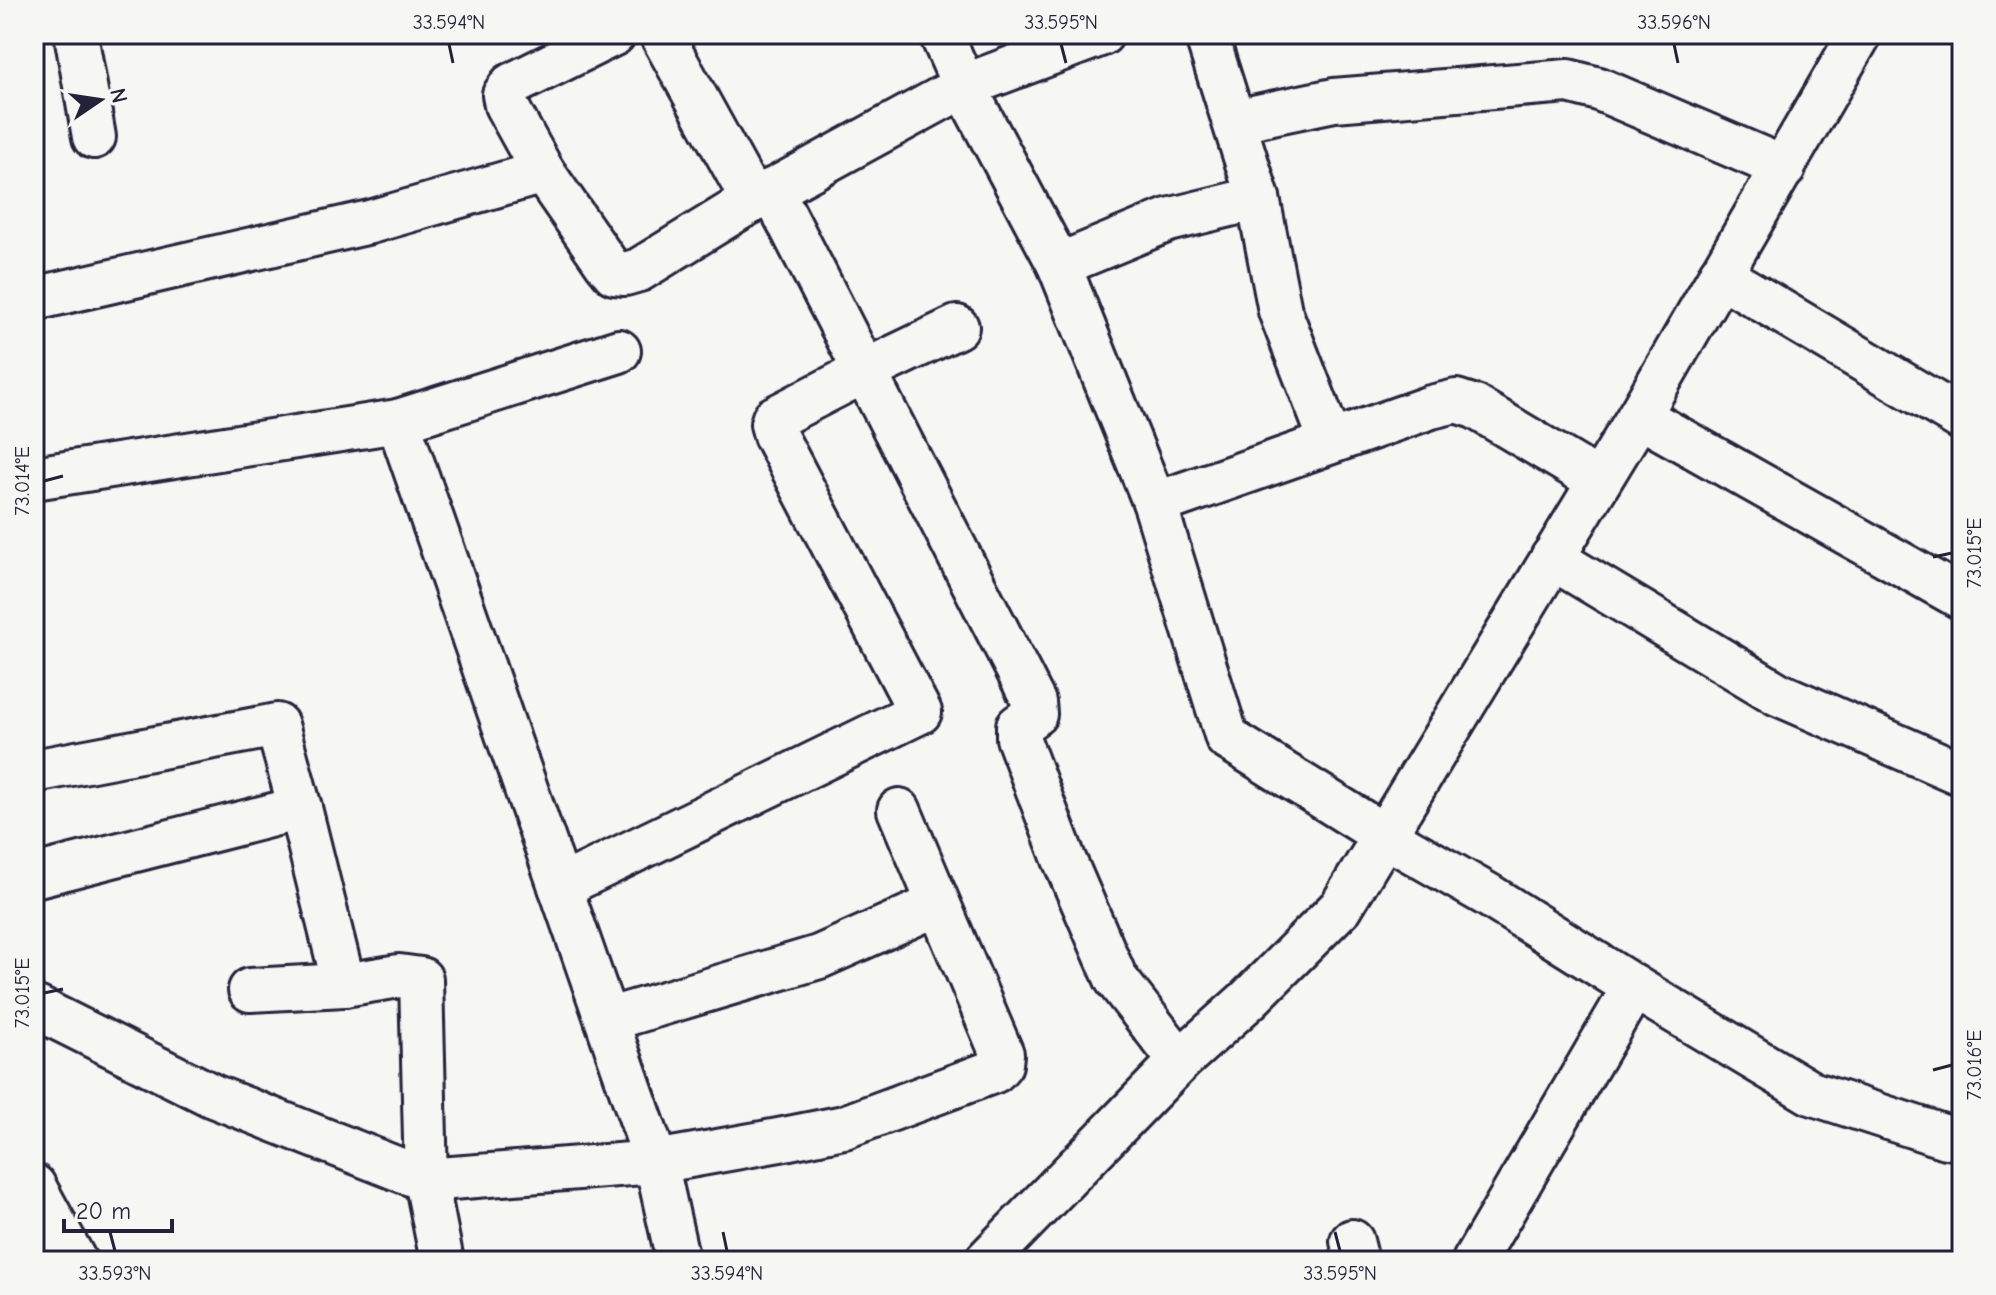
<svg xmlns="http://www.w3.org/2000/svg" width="1996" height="1295" viewBox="0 0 1996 1295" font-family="'Comic Neue',sans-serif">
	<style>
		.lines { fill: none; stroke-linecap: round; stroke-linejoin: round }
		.street-casing { stroke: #22223b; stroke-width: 48 }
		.street { stroke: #f6f6f2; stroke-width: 42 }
		.ticks { fill: none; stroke: #22223b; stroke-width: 3 }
		.neatline { fill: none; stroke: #22223b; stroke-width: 3 }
		.ticks-label { font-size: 20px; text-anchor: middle; fill: #22223b }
	</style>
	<rect width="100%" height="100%" fill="#f6f6f2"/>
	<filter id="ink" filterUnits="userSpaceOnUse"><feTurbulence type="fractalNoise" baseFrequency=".0125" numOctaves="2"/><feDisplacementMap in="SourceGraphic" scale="16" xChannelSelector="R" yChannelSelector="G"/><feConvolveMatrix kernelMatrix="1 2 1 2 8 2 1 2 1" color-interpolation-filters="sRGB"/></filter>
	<g filter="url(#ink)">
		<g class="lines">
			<defs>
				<g id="street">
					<path d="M76 34 94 137"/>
					<path d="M661 34 753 201"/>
					<path d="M941 34 964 86 1059 265 1155 504 1227 738 1385 836 1488 895 1634 987 1811 1093 1946 1137 1962 1139"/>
					<path d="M1206 34 1258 198 1280 311 1331 442"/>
					<path d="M1234 121 1334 100 1568 81 1599 89 1784 168"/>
					<path d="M543 172 506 105 504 95 511 85 614 34"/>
					<path d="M772 190 1034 702 1035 714 1018 726V738L1064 859 1116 979 1180 1061"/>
					<path d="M1059 265 1168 220 1258 198"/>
					<path d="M1720 275 1962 419"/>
					<path d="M34 299 370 222 543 172 606 263 614 273 625 274 639 270 738 209 964 86 1102 34"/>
					<path d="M1639 416 1962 598"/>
					<path d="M398 421 656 1162 678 1261"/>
					<path d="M34 478 398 421 619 351"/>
					<path d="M1155 504 1431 407 1456 401 1475 407 1599 481"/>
					<path d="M1552 558 1778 694 1962 774"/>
					<path d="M34 771 277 725 300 808"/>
					<path d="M34 876 300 808 344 985"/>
					<path d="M560 887 920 712 775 435 772 424 774 418 865 371 957 327"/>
					<path d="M250 990 344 985 399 976 421 979 426 1180 442 1261"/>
					<path d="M34 1012 37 1008 213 1096 426 1180 656 1162 779 1140 844 1127 995 1071 1001 1064 1002 1054 899 810"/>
					<path d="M607 1020 819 957 938 904"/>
					<path d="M34 1186 75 1261"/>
					<path d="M1352 1241 1357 1261"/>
					<path d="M986 1261 1180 1061 1249 999 1341 907 1639 416 1860 34"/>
					<path d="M1474 1261 1634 987"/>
				</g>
			</defs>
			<use href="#street" class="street-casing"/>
			<use href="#street" class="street"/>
		</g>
	</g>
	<path class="ticks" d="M449 44 453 63M1061 44 1066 63M1674 44 1678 63M44 481 63 476M1933 557 1952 553M44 993 63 989M1933 1070 1952 1065M110 1232 115 1251M723 1232 727 1251M1335 1232 1340 1251"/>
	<rect width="1996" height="1295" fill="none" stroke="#f6f6f2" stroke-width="88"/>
	<g transform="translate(100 100) rotate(77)" stroke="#f6f6f2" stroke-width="6" paint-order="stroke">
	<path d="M0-6L14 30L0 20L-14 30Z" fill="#22223b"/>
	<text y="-12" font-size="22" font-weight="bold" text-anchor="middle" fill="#22223b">N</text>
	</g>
	<path d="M64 1219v12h108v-12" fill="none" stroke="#22223b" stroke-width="4"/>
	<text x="76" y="1219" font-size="24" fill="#22223b" stroke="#f6f6f2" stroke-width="6" paint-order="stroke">20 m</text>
	<rect x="44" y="44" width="1908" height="1207" class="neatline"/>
	<g class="ticks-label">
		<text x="449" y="29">33.594°N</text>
		<text x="1061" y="29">33.595°N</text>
		<text x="1674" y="29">33.596°N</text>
		<text transform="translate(22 481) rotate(-90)" y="7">73.014°E</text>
		<text transform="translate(1974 553) rotate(-90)" y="7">73.015°E</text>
		<text transform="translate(22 993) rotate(-90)" y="7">73.015°E</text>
		<text transform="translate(1974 1065) rotate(-90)" y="7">73.016°E</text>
		<text x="115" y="1280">33.593°N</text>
		<text x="727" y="1280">33.594°N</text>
		<text x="1340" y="1280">33.595°N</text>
	</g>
</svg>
